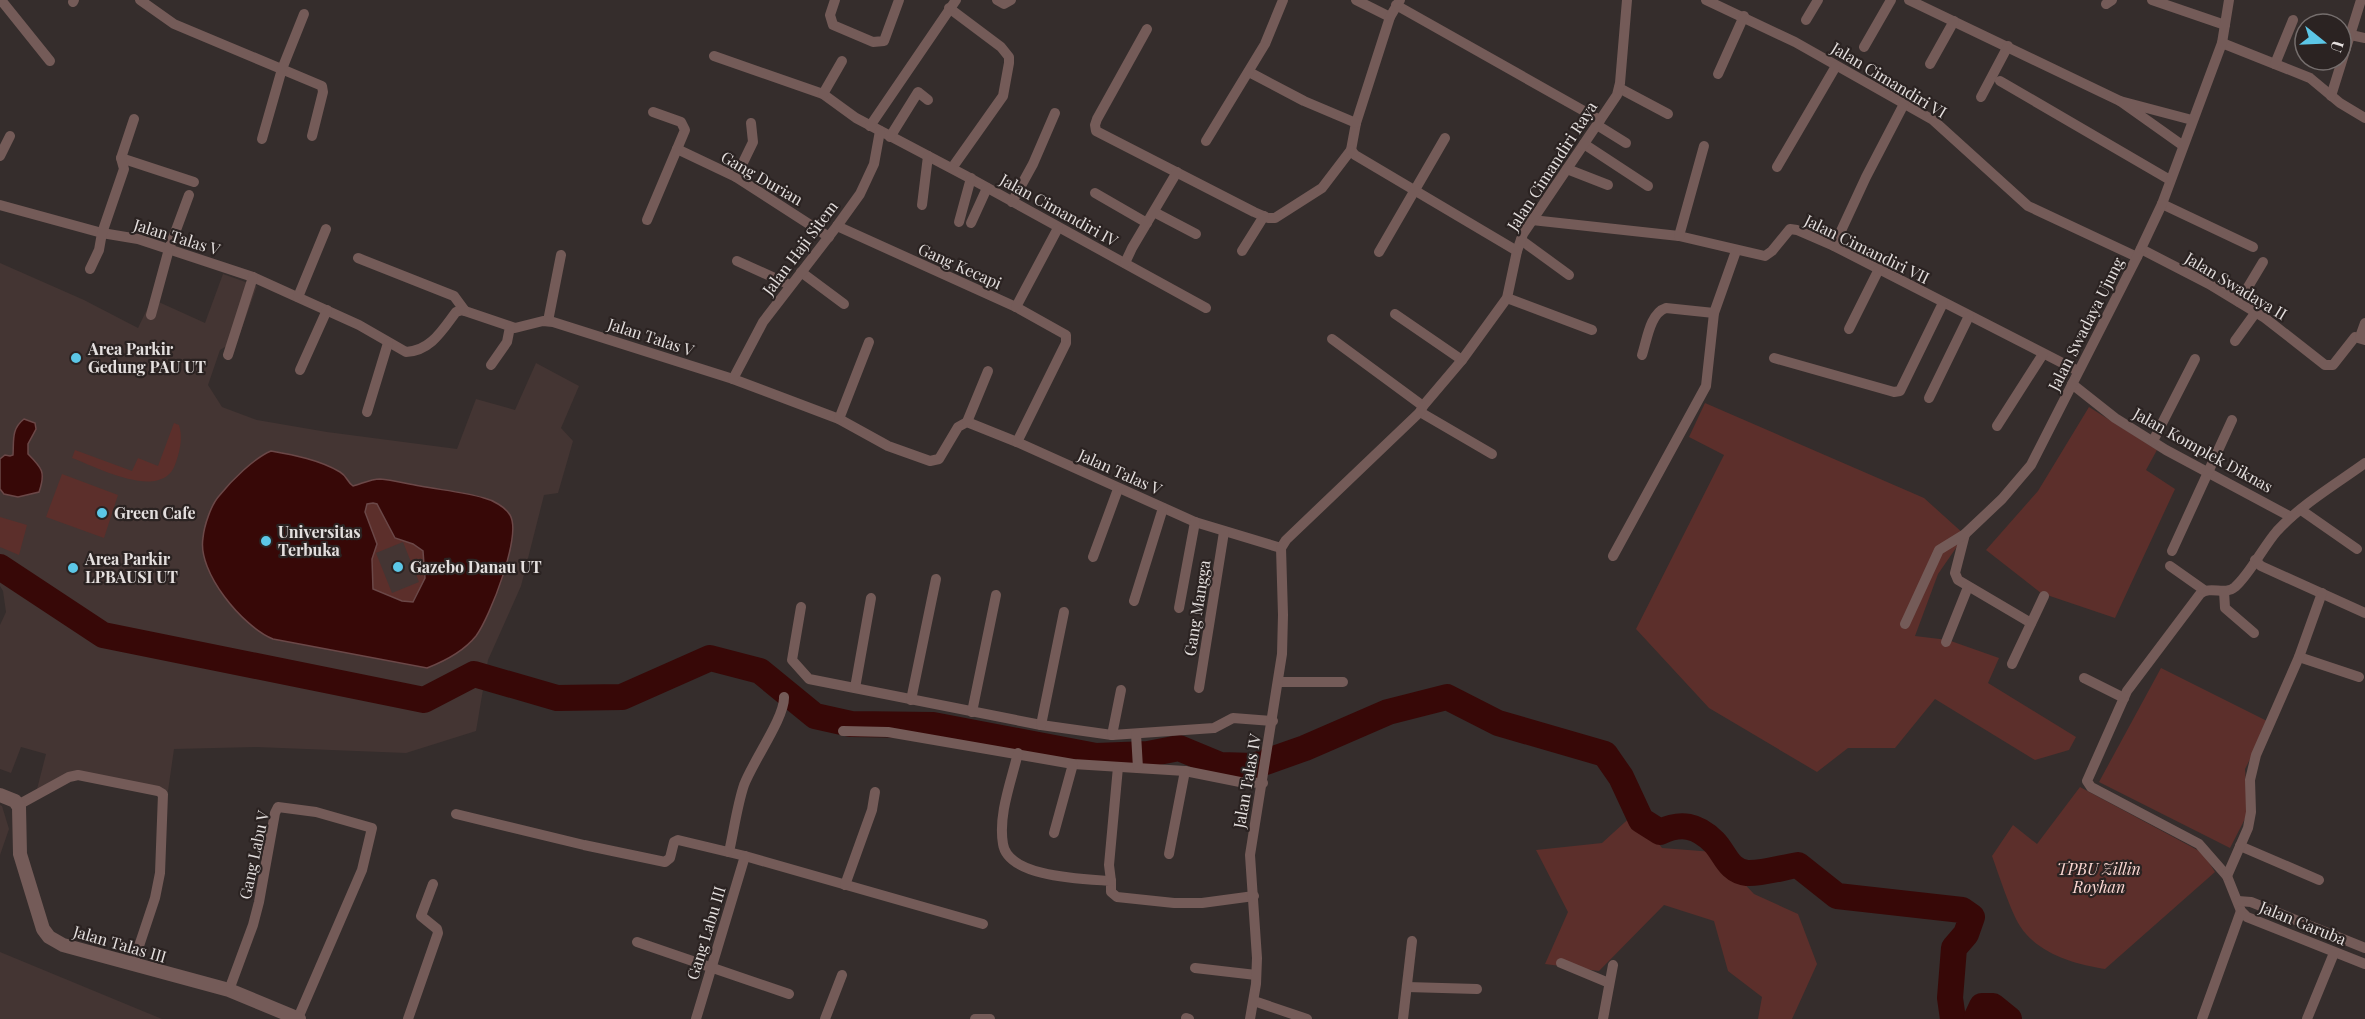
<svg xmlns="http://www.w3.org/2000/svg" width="2365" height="1019" viewBox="0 0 2365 1019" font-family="'Playfair Display',serif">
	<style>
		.built { fill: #443533 }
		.green { fill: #5c2f2b; fill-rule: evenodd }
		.water { fill: #370807; stroke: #6b4848; stroke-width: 1.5; fill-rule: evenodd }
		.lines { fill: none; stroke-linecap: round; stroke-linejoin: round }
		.river { stroke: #370807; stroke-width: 26 }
		.minor { stroke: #745b58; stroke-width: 10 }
		.tertiary { stroke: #745b58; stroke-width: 14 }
		.poi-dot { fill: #5cc7e7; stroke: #2b2322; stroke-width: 2 }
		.labels { text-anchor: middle; stroke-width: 4.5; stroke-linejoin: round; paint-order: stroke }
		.street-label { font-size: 16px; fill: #e4dfde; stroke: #2b2322 }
		.poi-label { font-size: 16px; font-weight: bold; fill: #e4dfde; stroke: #2b2322; text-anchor: start }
		.park-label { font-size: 16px; font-style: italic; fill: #fbd7d2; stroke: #2b2322 }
	</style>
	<rect width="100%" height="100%" fill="#352d2c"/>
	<g class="built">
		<path d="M0 263 84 300 138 328 152 299 205 323 223 274 257 286 238 339 220 350 208 385 222 407 257 420 327 432 457 449 476 399 515 410 536 363 579 386 561 428 573 441 558 493 544 495 521 586 488 660 476 731 406 753 256 747 174 749 168 791 83 773 35 797 46 754 21 747 11 773 0 769V625L6 612 3 591 0 586Z"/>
		<path d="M0 805 2 806 9 829 0 855Z"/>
		<path d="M0 952 162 1019H0Z"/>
	</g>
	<g class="green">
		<path d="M1705 403 1924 498 1965 535 1938 574 1915 636 1948 640 1999 658 1988 683 2076 737 2069 750 2035 760 1935 699 1895 748H1848L1817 772 1709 708 1636 629 1724 455 1689 437Z"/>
		<path d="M2089 407 2157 450 2146 470 2175 489 2115 618 2041 593 1986 550 2038 491Z"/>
		<path d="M174 423 179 425C183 437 180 451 176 462 164 503 99 468 72 458L75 450 132 471 138 458 158 466Z"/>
		<path d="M62 474 118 495 104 538 46 517Z"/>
		<path d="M373 502 377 504 395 538 413 544 423 551 425 578 413 602 402 601 373 590 372 559 377 544 365 512 367 504ZM403 542 419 582 392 593 376 553Z"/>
		<path d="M0 517 27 525 19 555 0 547Z"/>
		<path d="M2161 668 2269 722 2245 769 2248 813 2230 848 2099 782Z"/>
		<path d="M2080 787 2203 853 2215 872 2105 969C2074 964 2038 954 2020 926 2010 910 1999 875 1992 856L2013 825 2037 844Z"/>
		<path d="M1635 813 1662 848 1714 852 1754 894 1798 914 1817 964 1792 1019H1758L1762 997 1728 971 1714 921 1664 905 1599 971 1545 964 1568 912 1536 850 1602 843Z"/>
	</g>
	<g class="water">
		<path d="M24 419 35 423 36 429 28 444V454C42 468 46 472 39 492L18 497 4 494 0 489V459L5 455 10 456 13 455C14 441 11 429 24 419Z"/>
		<path d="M271 451C294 455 320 460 340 472 347 476 347 482 353 486 361 484 371 479 380 479 393 480 407 484 420 486 441 490 464 492 484 498 493 500 505 507 510 515 522 535 490 617 476 636 464 651 445 661 427 668L273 639C243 627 197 572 203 538 204 526 211 505 219 496 231 481 254 458 271 451ZM373 503 377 504 395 538 413 544 423 551 425 578 413 602 402 601 373 589 372 559 377 544 365 512 367 504Z"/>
	</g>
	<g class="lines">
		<g class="river">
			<path d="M0 567 103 635 424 700 474 674 557 698 622 697 710 658 760 671 815 716 851 724 933 725 1096 756 1148 754 1179 748 1220 765 1254 766 1305 748 1388 712 1447 697 1498 723 1605 754 1621 777 1641 820 1660 832C1681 822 1697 825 1714 842 1725 853 1728 871 1747 873 1761 874 1784 867 1798 865L1837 896 1962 910 1972 917 1966 934 1954 948 1950 998 1953 1019"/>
			<path d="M1976 1019 1982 1006H1993L2009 1019"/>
		</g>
		<g class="minor">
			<path d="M1 0 50 61"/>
			<path d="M140 0 174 24 322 86 323 92 312 136"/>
			<path d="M835 0 830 15 833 25 873 42 884 41 899 0"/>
			<path d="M997 0 1004 4 1011 0"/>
			<path d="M1356 0 1390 17"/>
			<path d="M1706 0 1795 42 1933 120 2028 206 2137 257"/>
			<path d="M1909 0 2120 101"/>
			<path d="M2152 0 2225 25"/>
			<path d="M73 2 74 0"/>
			<path d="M2106 4 2112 0"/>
			<path d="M1396 5 1600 120"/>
			<path d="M949 8 1001 47 1009 57V63L1003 96 952 168"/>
			<path d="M1806 20 1818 0"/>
			<path d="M1147 29 1097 119 1095 125 1096 131 1254 212 1268 218H1275L1322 188 1351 150 1356 123 1390 17 1400 0"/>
			<path d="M2351 35 2365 38"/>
			<path d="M2222 43 2310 78 2340 103 2365 118"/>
			<path d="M1864 47 1891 0"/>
			<path d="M714 56 823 94 856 118 966 176 1206 308"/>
			<path d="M1930 64 1954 21"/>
			<path d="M2275 64 2293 20"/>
			<path d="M1249 72 1304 101 1356 123"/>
			<path d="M1718 74 1744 16"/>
			<path d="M2000 81 2170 180"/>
			<path d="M1619 88 1668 114"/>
			<path d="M823 94 842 61"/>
			<path d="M2331 96 2361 0"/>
			<path d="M1981 97 2008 46"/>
			<path d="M1597 125 1626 143"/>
			<path d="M870 126 956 0"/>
			<path d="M890 137 918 92 928 100"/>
			<path d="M262 139 282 69 304 14"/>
			<path d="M1206 141 1265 44 1283 0"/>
			<path d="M1584 144 1648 186"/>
			<path d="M2182 145 2120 101 2192 120"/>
			<path d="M677 149 736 177 829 237"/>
			<path d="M1351 150 1355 155 1517 251"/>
			<path d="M0 156 10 136"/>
			<path d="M121 158 194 182"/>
			<path d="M1777 167 1836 66"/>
			<path d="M1567 169 1608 185"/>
			<path d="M736 177 753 142 751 123"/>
			<path d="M1095 193 1147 223"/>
			<path d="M1012 202 1033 164 1055 113"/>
			<path d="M2162 204 2253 247"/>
			<path d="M0 205 102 233 138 239 253 277 359 325 406 352C431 351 443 329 456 312L462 310 515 328 543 321 553 322 733 379 839 419 888 446 930 461 939 459 958 427 967 422 1017 442 1195 522 1281 548"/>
			<path d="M922 205 928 156"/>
			<path d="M1154 212 1196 234"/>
			<path d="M647 220 685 130 681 122 653 112"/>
			<path d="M1532 220 1679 236 1765 256 1772 251 1790 229 1797 230 1834 246 2078 371"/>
			<path d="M959 222 971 178"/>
			<path d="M971 223 987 188"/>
			<path d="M837 226 1016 307 1066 335V343L1017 442"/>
			<path d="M1679 236 1704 146"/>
			<path d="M1521 240 1569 275"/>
			<path d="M1834 246 1866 177 1904 104"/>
			<path d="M2141 249 2209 284 2265 318 2325 365H2333L2355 337 2365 340"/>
			<path d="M1242 251 1264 216"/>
			<path d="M1379 252 1445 138"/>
			<path d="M358 258 454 296 465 311"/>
			<path d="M737 261 790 285"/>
			<path d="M1125 263 1132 248 1177 172"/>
			<path d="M90 269 99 250 102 233 124 169 121 158 134 119"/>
			<path d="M801 272 844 304"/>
			<path d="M298 297 326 229"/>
			<path d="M1507 298 1592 330"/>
			<path d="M2239 302 2263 262"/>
			<path d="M1016 307 1058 228"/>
			<path d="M1395 314 1462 360"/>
			<path d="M151 315 169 249 189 195"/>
			<path d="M548 321 561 255"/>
			<path d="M1849 329 1879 269"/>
			<path d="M2360 337 2365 323"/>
			<path d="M1332 339 1423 406"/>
			<path d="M2235 341 2256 312"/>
			<path d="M228 355 253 277"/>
			<path d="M1642 355C1647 340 1650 313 1666 308L1714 313"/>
			<path d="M1774 358 1894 392 1900 391 1943 303"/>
			<path d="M491 365 507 342 510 327"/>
			<path d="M300 370 327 310"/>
			<path d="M733 379 763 322 837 226 860 194 874 164 880 131"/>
			<path d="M2072 384 2115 418 2166 450 2291 517"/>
			<path d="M1929 398 1969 316"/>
			<path d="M367 412 388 343"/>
			<path d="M1420 412 1492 454"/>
			<path d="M839 419 869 342"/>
			<path d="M967 422 988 371"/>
			<path d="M1997 426 2043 354"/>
			<path d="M2153 441 2195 359"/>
			<path d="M2365 463C2336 484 2302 504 2277 531 2263 547 2250 574 2235 587 2224 596 2211 585 2200 594L2127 691 2087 781 2091 787 2199 844 2227 876 2241 911 2247 917 2365 964"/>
			<path d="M2301 510 2357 549"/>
			<path d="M1965 534 1955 573 1958 580 2031 623"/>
			<path d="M2172 551 2232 420"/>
			<path d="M1613 556 1706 386 1714 313 1736 251"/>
			<path d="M1093 557 1118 489"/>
			<path d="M2255 560 2261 566 2365 613"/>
			<path d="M2170 566 2204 590"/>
			<path d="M2224 591 2225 608 2254 633"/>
			<path d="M1134 601 1163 508"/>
			<path d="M801 607 792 660 809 679 1041 725 1112 735 1214 728 1233 718 1273 721"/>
			<path d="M1179 608 1195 522"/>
			<path d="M1905 624 1939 550 1965 534 2002 499 2031 465 2137 257 2162 204 2222 43 2229 0"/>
			<path d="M1946 642 1968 587"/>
			<path d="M2299 657 2359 677"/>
			<path d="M2012 664 2044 596"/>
			<path d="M2084 678 2124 698"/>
			<path d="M1279 682H1343"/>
			<path d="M855 688 871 598"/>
			<path d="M1199 688 1224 532"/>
			<path d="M911 700 936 579"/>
			<path d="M972 712 996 595"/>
			<path d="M1041 725 1064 612"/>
			<path d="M843 731 888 732 1073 764 1185 771 1240 782 1263 783"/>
			<path d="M1136 734 1138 768"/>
			<path d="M1112 735 1121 690"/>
			<path d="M1018 753C1011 782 998 815 1003 844 1008 878 1086 879 1111 881V892L1117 897 1174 903H1202L1254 896"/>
			<path d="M18 805 69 777 78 775 158 791 163 794 160 873 155 898 133 964"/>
			<path d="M456 814 584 845 665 862 670 858 674 842 678 840 745 856 983 924"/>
			<path d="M1054 833 1073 764"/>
			<path d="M2240 846 2319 880"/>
			<path d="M729 852C734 830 737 806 744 785 753 761 785 717 784 697"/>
			<path d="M1169 854 1185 771"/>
			<path d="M2227 876 2248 828 2251 812 2250 780 2256 755 2299 657 2322 593"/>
			<path d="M1111 881 1109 865 1118 767"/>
			<path d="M845 885 872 810 875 792"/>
			<path d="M2238 901 2251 902 2365 948"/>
			<path d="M637 942 789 994"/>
			<path d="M1561 963 1609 983"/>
			<path d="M1195 968 1256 975"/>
			<path d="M1407 987 1477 989"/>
			<path d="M229 990 253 925 259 902 275 813 278 807 316 812 372 828 362 870 298 1018"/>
			<path d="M1254 1001 1307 1019"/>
			<path d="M1186 1018 1189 1019"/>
			<path d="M408 1019 438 933 437 929 421 916 433 884"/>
			<path d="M696 1019 745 856"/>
			<path d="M825 1019 842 975"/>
			<path d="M975 1019H990"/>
			<path d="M1250 1019 1256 984 1257 958 1250 855 1282 654 1283 615 1281 548 1286 540 1420 412 1423 406 1462 360 1507 298 1517 251 1523 234 1617 95 1620 83 1627 0"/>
			<path d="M1403 1019 1412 941"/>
			<path d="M1603 1019 1613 965"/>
			<path d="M2202 1019 2241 911"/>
			<path d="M2307 1019 2334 953"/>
		</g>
		<path class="tertiary" d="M0 795 15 801 19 807 20 854 43 929 49 937 63 945 229 990 299 1019"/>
	</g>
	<g class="poi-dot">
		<circle cx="76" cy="358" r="6"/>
		<circle cx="102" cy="513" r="6"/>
		<circle cx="266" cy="541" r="6"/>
		<circle cx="398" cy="567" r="6"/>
		<circle cx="73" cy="568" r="6"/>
	</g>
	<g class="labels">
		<g class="street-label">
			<text transform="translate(1889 80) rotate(31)" y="6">Jalan Cimandiri VI</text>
			<text transform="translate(1552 166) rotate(-57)" y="6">Jalan Cimandiri Raya</text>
			<text transform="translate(762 178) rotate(30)" y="6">Gang Durian</text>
			<text transform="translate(1059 210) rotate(29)" y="6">Jalan Cimandiri IV</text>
			<text transform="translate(177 237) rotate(17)" y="6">Jalan Talas V</text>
			<text transform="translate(800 248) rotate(-53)" y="6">Jalan Haji Sitem</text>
			<text transform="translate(1867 249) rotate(26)" y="6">Jalan Cimandiri VII</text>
			<text transform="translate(960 266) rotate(24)" y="6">Gang Kecapi</text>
			<text transform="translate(2236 286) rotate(31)" y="6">Jalan Swadaya II</text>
			<text transform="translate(2086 324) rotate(-63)" y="6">Jalan Swadaya Ujung</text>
			<text transform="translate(651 337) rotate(18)" y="6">Jalan Talas V</text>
			<text transform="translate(2203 450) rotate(29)" y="6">Jalan Komplek Diknas</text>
			<text transform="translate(1120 472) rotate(24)" y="6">Jalan Talas V</text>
			<text transform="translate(1197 608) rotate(-81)" y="6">Gang Mangga</text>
			<text transform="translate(1247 781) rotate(-80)" y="6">Jalan Talas IV</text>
			<text transform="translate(254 855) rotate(-78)" y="6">Gang Labu V</text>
			<text transform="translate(2303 923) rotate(22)" y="6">Jalan Garuba</text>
			<text transform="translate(706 933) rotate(-73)" y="6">Gang Labu III</text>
			<text transform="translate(120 944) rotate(16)" y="6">Jalan Talas III</text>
		</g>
		<g class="poi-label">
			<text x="88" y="355">Area Parkir<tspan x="88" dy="18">Gedung PAU UT</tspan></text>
			<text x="114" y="519">Green Cafe</text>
			<text x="278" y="538">Universitas<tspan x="278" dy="18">Terbuka</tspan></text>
			<text x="85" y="565">Area Parkir<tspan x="85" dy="18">LPBAUSI UT</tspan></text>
			<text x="410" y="573">Gazebo Danau UT</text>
		</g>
		<g class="park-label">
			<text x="2099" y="875">TPBU Zillin<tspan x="2099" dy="18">Royhan</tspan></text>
		</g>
	</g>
	<g transform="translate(2323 42) rotate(108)"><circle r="28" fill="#2b2322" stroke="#756e6d" stroke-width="1.5"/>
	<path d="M0-4.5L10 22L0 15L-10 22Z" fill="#5cc7e7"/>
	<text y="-9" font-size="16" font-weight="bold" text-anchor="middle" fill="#e4dfde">U</text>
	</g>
</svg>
